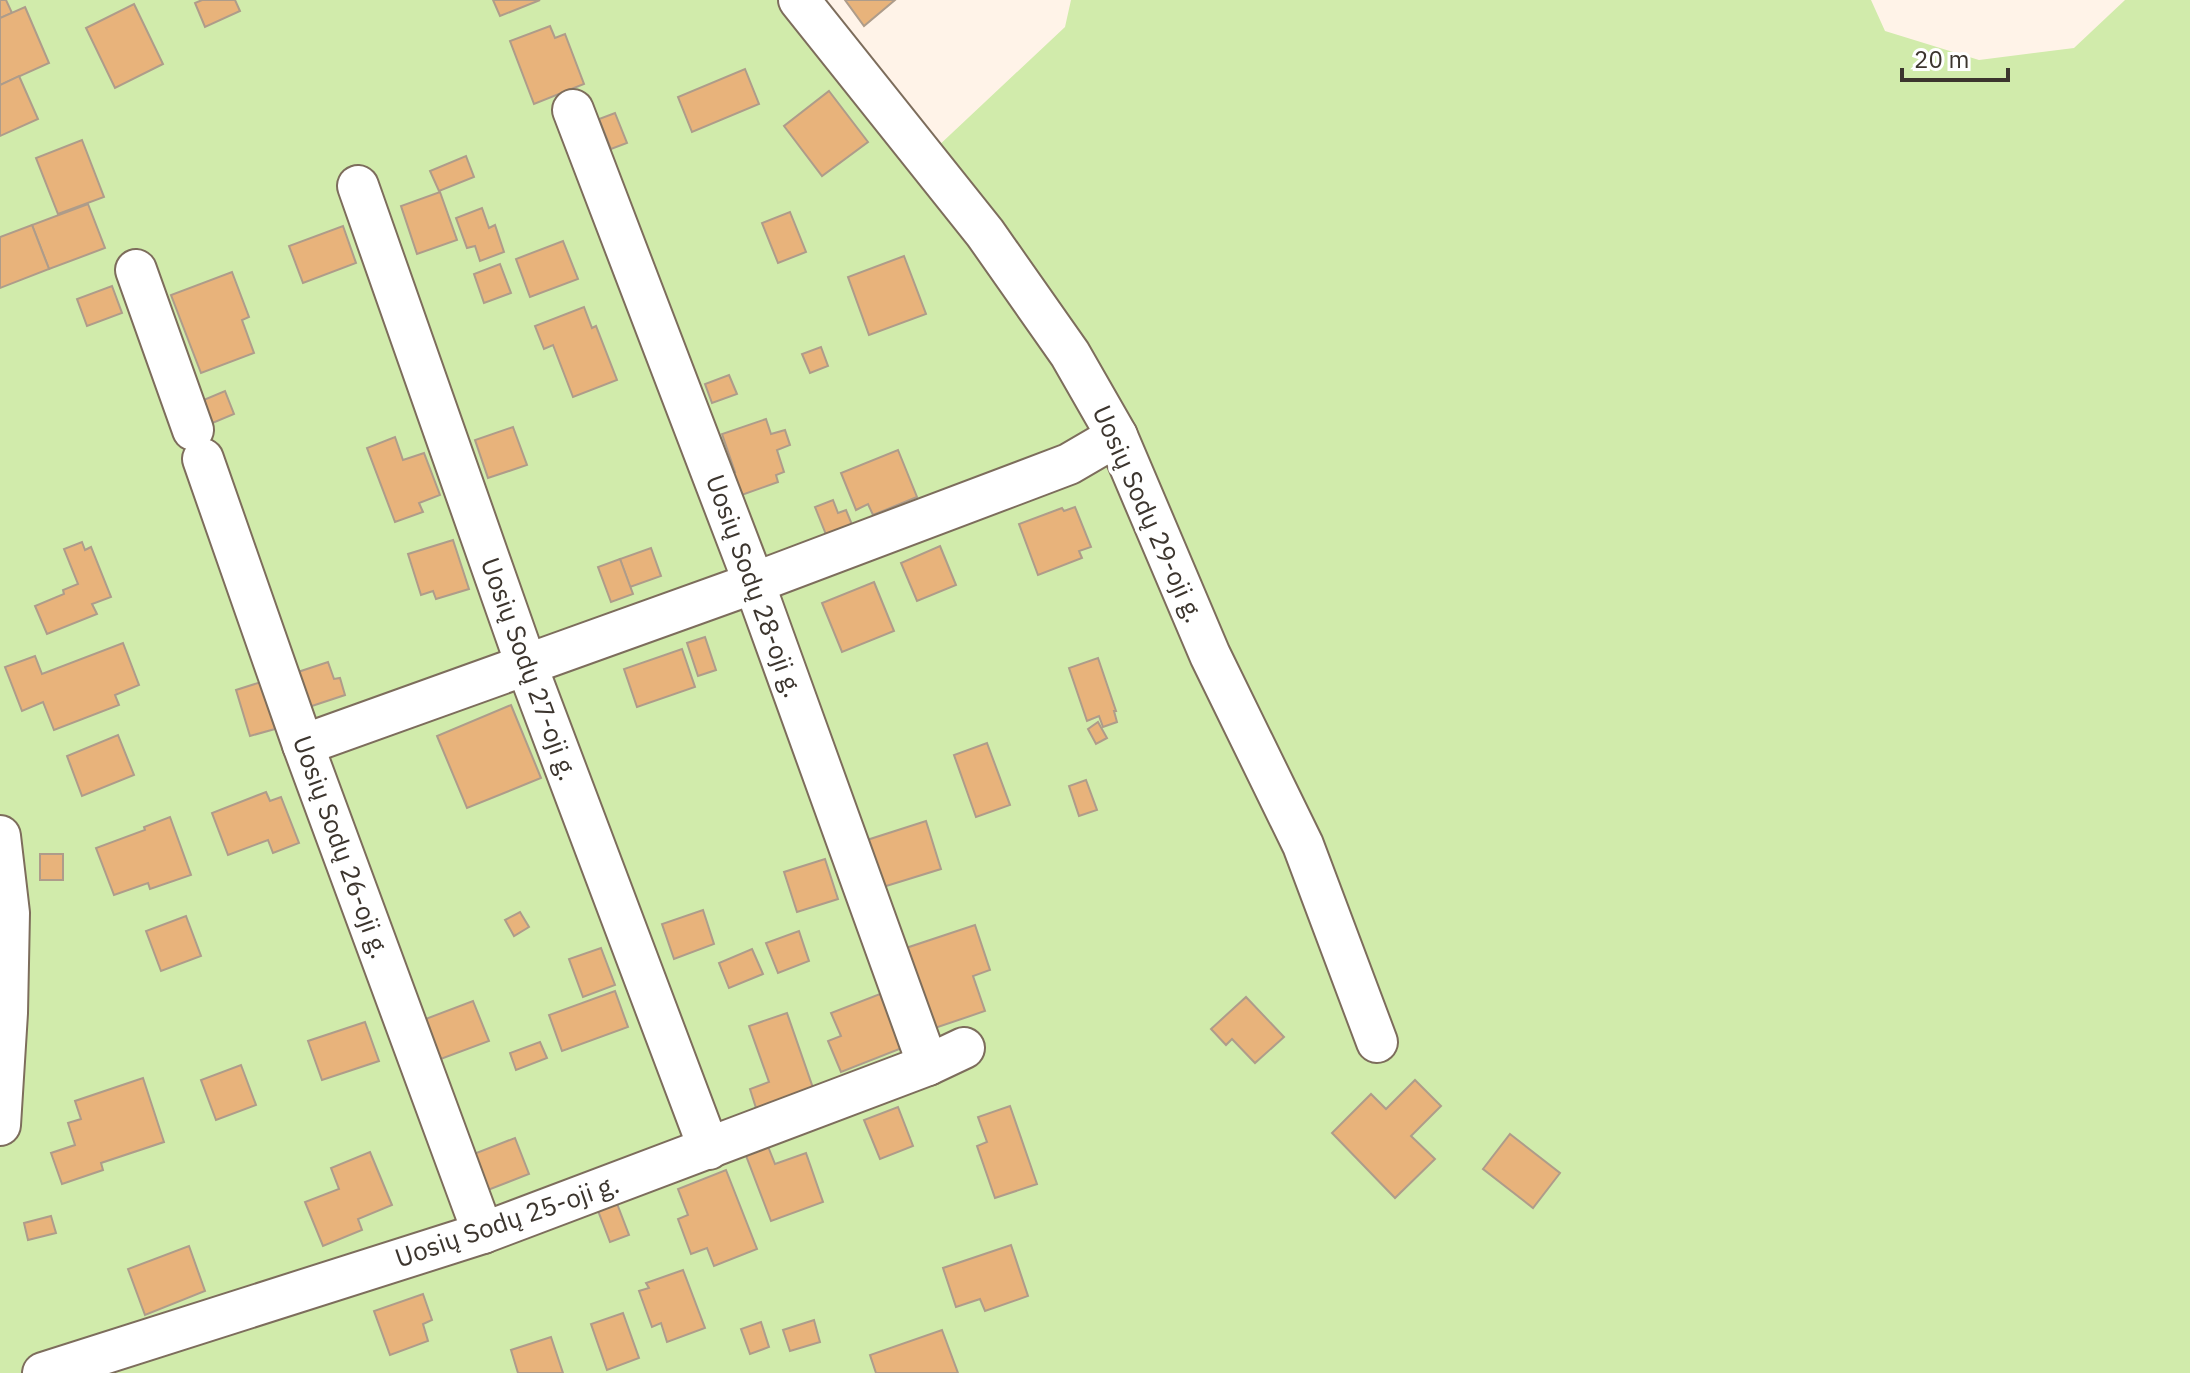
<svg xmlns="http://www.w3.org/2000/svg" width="2190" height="1373" viewBox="0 0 2190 1373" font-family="'IBM Plex Sans',sans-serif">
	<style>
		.green { fill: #d1ebab }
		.building { fill: #e8b37b; stroke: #ae9c8a; stroke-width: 2 }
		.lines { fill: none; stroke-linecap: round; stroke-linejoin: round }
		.minor-casing { stroke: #7d6d5c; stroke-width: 44 }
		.minor { stroke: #fff; stroke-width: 40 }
		.labels { text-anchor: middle; stroke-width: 8; stroke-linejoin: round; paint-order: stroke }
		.street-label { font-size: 26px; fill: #3c352e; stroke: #fff }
	</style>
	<rect width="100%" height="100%" fill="#fff3e8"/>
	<path class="green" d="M0 0H812L935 149 1065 27 1071 0H1871L1885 31 1979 60 2074 48 2125 0H2190V1373H0Z"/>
	<g class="building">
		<path d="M0 0H6L12 13 0 18Z"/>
		<path d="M202 0H235L240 11 205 27 195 3Z"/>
		<path d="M493 0H540L500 16Z"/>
		<path d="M845 0H895L864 26Z"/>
		<path d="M134 4 163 64 115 88 86 28Z"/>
		<path d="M25 7 49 63 0 85V18Z"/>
		<path d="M550 26 555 38 565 34 584 84 534 104 510 41Z"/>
		<path d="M745 69 759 104 692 132 678 97Z"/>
		<path d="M19 76 38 119 0 136V85Z"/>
		<path d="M829 91 868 142 822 176 784 126Z"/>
		<path d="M615 113 627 143 611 149 599 119Z"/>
		<path d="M82 140 104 197 58 214 36 158Z"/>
		<path d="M466 156 474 177 439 191 430 171Z"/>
		<path d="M440 192 457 240 417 254 401 206Z"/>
		<path d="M88 204 105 248 49 269 32 225Z"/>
		<path d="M482 208 489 228 495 225 504 252 480 261 475 246 467 248 456 218Z"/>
		<path d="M790 212 806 252 778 263 762 223Z"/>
		<path d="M32 225 49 269 0 288V237Z"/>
		<path d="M343 226 356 263 303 283 289 246Z"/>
		<path d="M563 241 578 279 530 297 516 259Z"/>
		<path d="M904 256 926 314 869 335 848 277Z"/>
		<path d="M500 264 511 293 484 303 474 274Z"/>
		<path d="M232 272 249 317 242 320 254 353 201 373 171 295Z"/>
		<path d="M112 286 122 313 87 326 77 299Z"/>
		<path d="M584 307 592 328 596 326 617 380 573 397 553 345 544 349 535 326Z"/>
		<path d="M821 347 828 366 810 373 802 354Z"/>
		<path d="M729 375 737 394 712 403 705 384Z"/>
		<path d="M225 391 234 414 203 427 194 404Z"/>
		<path d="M766 419 771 434 785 430 790 445 777 450 784 472 776 475 778 482 736 497 728 474 735 472 722 434Z"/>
		<path d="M513 427 527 465 488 478 475 440Z"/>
		<path d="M395 437 403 460 424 453 440 495 419 503 423 512 395 522 367 448Z"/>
		<path d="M898 450 917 497 873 515 868 504 856 510 841 473Z"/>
		<path d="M833 500 838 513 846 510 855 532 829 542 815 507Z"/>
		<path d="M1075 507 1091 547 1079 551 1082 558 1038 575 1019 524 1062 508 1064 511Z"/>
		<path d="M453 540 469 589 436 599 433 591 421 595 408 554Z"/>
		<path d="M82 542 85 550 91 547 111 597 92 604 97 614 47 634 35 606 64 594 63 590 78 584 64 549Z"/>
		<path d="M940 546 956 585 917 601 901 563Z"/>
		<path d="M651 548 661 576 630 587 620 559Z"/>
		<path d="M620 559 633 594 611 602 598 567Z"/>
		<path d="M874 582 894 631 842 652 822 603Z"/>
		<path d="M705 637 716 670 698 676 687 643Z"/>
		<path d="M123 643 139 685 115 695 119 705 54 730 43 702 22 711 5 667 35 656 42 674Z"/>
		<path d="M682 649 695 687 637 707 624 669Z"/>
		<path d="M1098 658 1116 711H1114L1117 722 1103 727 1099 716 1087 721 1069 668Z"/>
		<path d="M328 662 334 679 340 678 345 695 309 707 298 672Z"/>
		<path d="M261 682 275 729 250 736 236 690Z"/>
		<path d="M511 705 541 778 467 808 437 736Z"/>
		<path d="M1098 722 1107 738 1096 744 1088 729Z"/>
		<path d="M118 735 134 775 82 796 67 756Z"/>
		<path d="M987 743 1010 805 976 817 954 755Z"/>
		<path d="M1086 780 1097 810 1079 816 1069 786Z"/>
		<path d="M266 792 270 801 281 797 299 843 273 853 268 840 228 855 212 813Z"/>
		<path d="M170 817 191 875 150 889 148 883 114 895 96 848 145 830 144 827Z"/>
		<path d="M926 821 941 869 883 887 867 840Z"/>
		<rect x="40" y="854" width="23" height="26"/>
		<path d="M825 859 838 899 797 912 784 872Z"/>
		<path d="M703 910 714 944 674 959 662 924Z"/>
		<path d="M520 912 529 927 514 936 505 920Z"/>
		<path d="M186 916 201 956 161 971 146 931Z"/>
		<path d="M975 925 990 970 973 976 985 1011 932 1029 906 948Z"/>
		<path d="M799 931 809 961 778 973 766 943Z"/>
		<path d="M601 948 615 985 583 997 569 959Z"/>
		<path d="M752 949 763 974 729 988 719 963Z"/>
		<path d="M615 991 628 1027 562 1051 549 1015Z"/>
		<path d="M880 994 902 1048 841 1072 828 1041 841 1036 831 1013Z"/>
		<path d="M1246 997 1284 1037 1255 1063 1232 1039 1226 1045 1211 1029Z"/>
		<path d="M473 1001 489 1041 438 1060 423 1020Z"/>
		<path d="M787 1013 813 1088 756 1108 750 1089 769 1082 749 1026Z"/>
		<path d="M365 1022 379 1061 322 1080 308 1041Z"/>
		<path d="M540 1042 547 1058 516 1070 510 1053Z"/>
		<path d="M241 1065 256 1105 216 1120 201 1080Z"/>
		<path d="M143 1078 164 1142 101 1163 103 1170 62 1184 51 1153 75 1145 68 1123 81 1119 75 1101Z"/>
		<path d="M1415 1080 1441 1106 1411 1136 1435 1159 1395 1198 1332 1133 1371 1094 1386 1109Z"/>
		<path d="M1010 1106 1037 1184 995 1198 977 1146 987 1142 978 1117Z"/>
		<path d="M898 1107 913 1146 880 1159 864 1120Z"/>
		<path d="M1510 1134 1560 1173 1533 1208 1483 1169Z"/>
		<path d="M515 1138 529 1174 475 1195 461 1159Z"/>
		<path d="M767 1144 775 1164 806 1153 823 1202 771 1221 745 1153Z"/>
		<path d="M370 1152 392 1205 358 1219 362 1230 323 1246 305 1202 339 1189 331 1168Z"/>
		<path d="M726 1170 757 1249 714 1266 707 1248 691 1254 678 1219 688 1215 678 1189Z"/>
		<path d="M616 1201 629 1235 610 1242 597 1208Z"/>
		<path d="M51 1216 56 1233 28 1240 24 1223Z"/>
		<path d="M1011 1245 1028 1296 985 1311 980 1299 956 1307 943 1268Z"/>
		<path d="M189 1246 205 1291 145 1315 128 1269Z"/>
		<path d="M683 1270 705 1328 667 1342 661 1323 652 1327 639 1291 649 1288 646 1283Z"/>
		<path d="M423 1294 432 1320 423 1324 428 1341 390 1355 374 1311Z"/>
		<path d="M623 1313 639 1358 607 1370 591 1324Z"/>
		<path d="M814 1320 820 1342 790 1351 783 1330Z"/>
		<path d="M761 1322 769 1347 750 1354 741 1329Z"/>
		<path d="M942 1330 958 1373H876L870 1355Z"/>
		<path d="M551 1337 563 1373H518L511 1350Z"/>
	</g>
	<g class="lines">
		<defs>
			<g id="minor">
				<path d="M799 0 985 233 1070 354 1117 436 1210 655 1303 845 1377 1042"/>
				<path d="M573 110 754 583 928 1065"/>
				<path d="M358 186 526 664 709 1149"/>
				<path d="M136 270 193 430"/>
				<path d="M203 459 303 745 483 1233"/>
				<path d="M303 745 754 583 1069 464 1117 436"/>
				<path d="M0 836 9 913 7 1013 0 1125"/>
				<path d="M43 1373 483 1233 928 1065 964 1048"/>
			</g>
		</defs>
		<use href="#minor" class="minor-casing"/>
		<use href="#minor" class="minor"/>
	</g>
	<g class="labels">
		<g class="street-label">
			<text transform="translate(1148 514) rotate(66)" y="9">Uosių Sodų 29-oji g.</text>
			<text transform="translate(754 586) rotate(70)" y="9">Uosių Sodų 28-oji g.</text>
			<text transform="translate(529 669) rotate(70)" y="9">Uosių Sodų 27-oji g.</text>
			<text transform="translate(341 847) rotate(70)" y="9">Uosių Sodų 26-oji g.</text>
			<text transform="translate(507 1221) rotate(-19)" y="9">Uosių Sodų 25-oji g.</text>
		</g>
	</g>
	<path d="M1902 68v12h106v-12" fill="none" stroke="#3c352e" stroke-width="4"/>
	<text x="1914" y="68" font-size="24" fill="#3c352e" stroke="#ffffff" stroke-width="6" paint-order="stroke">20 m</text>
</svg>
